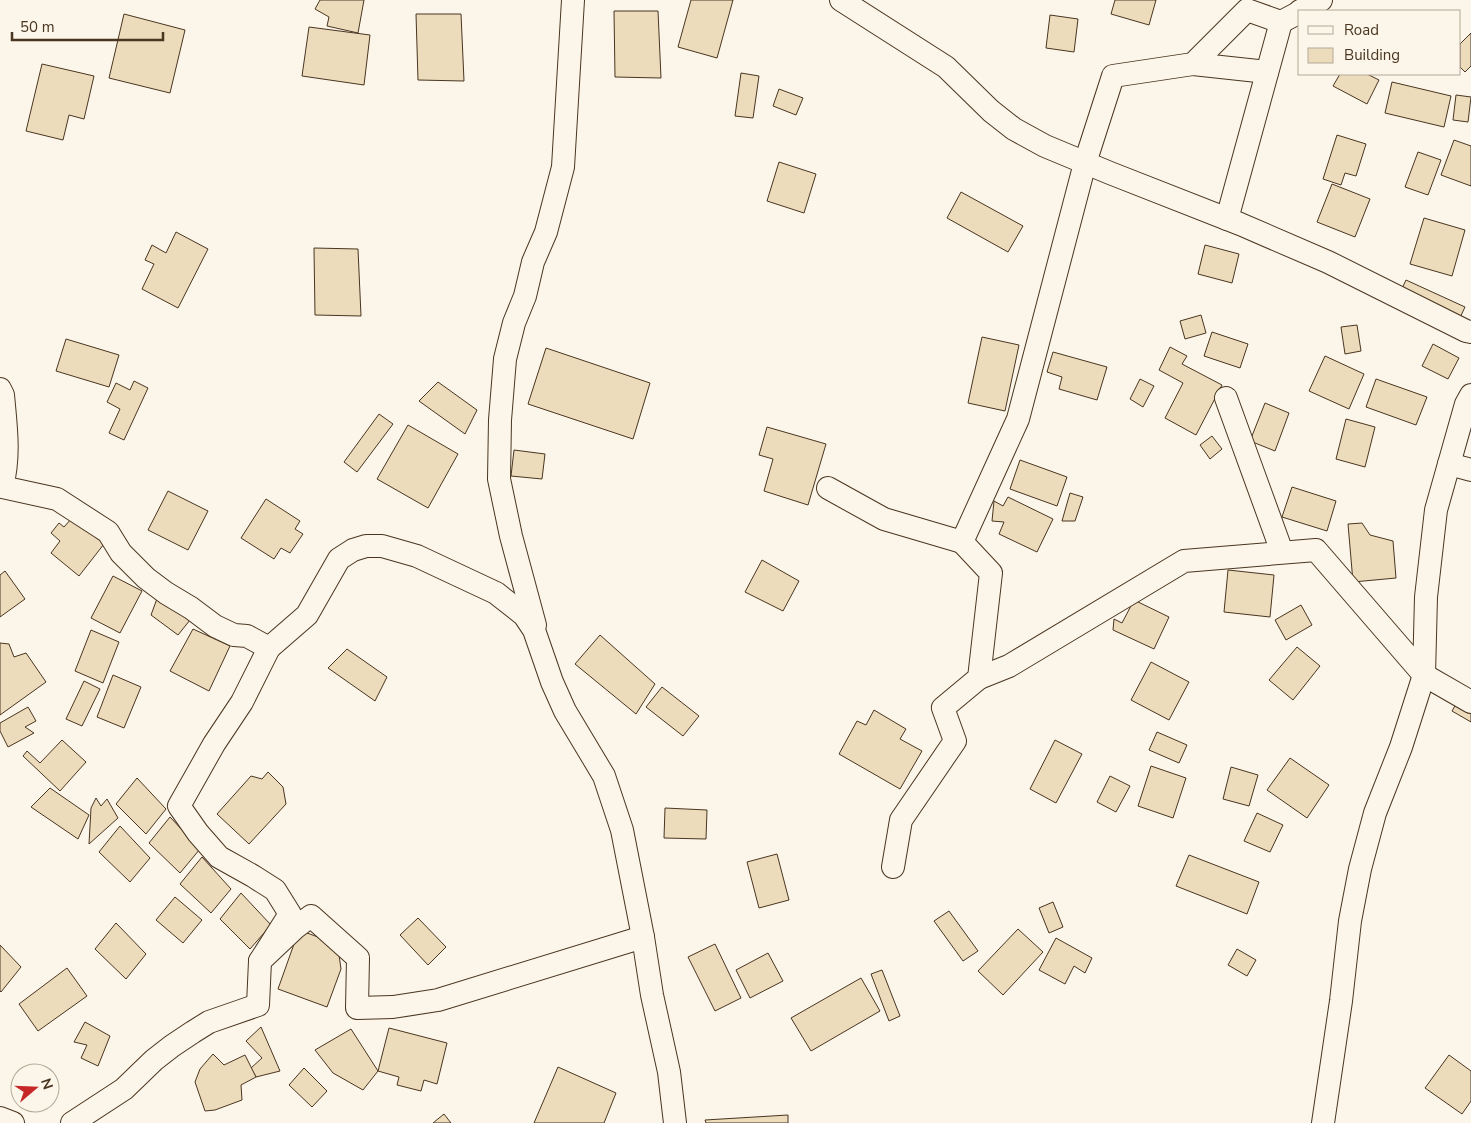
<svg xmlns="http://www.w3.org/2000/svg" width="1471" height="1123" viewBox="0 0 1471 1123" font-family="'Nunito Sans',sans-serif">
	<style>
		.building { fill: #ecdcbc; stroke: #4a3520 }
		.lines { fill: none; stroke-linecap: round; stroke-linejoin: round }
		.minor-casing { stroke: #4a3520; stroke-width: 24 }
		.minor { stroke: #fbf6e9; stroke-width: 22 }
	</style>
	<rect width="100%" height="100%" fill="#fbf6e9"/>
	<g class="building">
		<path d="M320 0H364L358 33 327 26 329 17 315 9Z"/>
		<path d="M691 0H733L717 58 678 47Z"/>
		<path d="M1115 0H1156L1149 25 1111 14Z"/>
		<path d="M614 11H658L661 78 615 77Z"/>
		<path d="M124 14 185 30 170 93 109 78Z"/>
		<path d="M416 14H461L464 81 418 80Z"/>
		<path d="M1050 15 1078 19 1074 52 1046 48Z"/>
		<path d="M309 27 370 35 364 85 302 76Z"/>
		<path d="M1471 33V66L1465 72 1460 67V44Z"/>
		<path d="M42 64 94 76 84 119 69 115 63 140 26 131Z"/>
		<path d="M741 73 759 76 753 118 735 116Z"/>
		<path d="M1340 74H1367L1379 80 1367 104 1333 86Z"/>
		<path d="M1392 82 1451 96 1444 127 1385 113Z"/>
		<path d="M779 89 803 98 796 115 773 106Z"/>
		<path d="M1456 95 1471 97 1468 122 1453 120Z"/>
		<path d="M1337 135 1366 144 1356 176 1345 173 1341 185 1323 179Z"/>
		<path d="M1454 140 1471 146V186L1441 175Z"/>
		<path d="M1418 152 1441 160 1428 195 1405 187Z"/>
		<path d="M779 162 816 174 804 213 767 201Z"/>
		<path d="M1332 184 1370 199 1355 237 1317 222Z"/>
		<path d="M961 192 1023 226 1008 252 947 218Z"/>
		<path d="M1424 218 1465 230 1452 276 1410 264Z"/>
		<path d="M176 232 208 249 178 308 142 289 154 264 145 260 152 245 166 253Z"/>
		<path d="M1205 245 1239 254 1232 283 1198 274Z"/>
		<path d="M314 248 358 249 361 316 315 315Z"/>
		<path d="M1406 280 1465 307 1458 322 1399 295Z"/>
		<path d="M1201 315 1206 333 1185 339 1180 321Z"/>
		<path d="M1357 325 1361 351 1345 354 1341 327Z"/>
		<path d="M1212 332 1248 344 1240 368 1204 356Z"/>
		<path d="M982 337 1019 345 1005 411 968 403Z"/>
		<path d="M66 339 119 355 109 387 56 371Z"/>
		<path d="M1433 344 1459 358 1448 379 1422 366Z"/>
		<path d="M1170 347 1187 356 1182 364 1222 385 1196 435 1165 418 1183 383 1159 370Z"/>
		<path d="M546 348 650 383 633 439 528 404Z"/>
		<path d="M1053 352 1107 367 1097 400 1059 389 1062 377 1047 372Z"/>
		<path d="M1325 356 1364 374 1349 409 1309 391Z"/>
		<path d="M1140 379 1154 386 1143 407 1130 399Z"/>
		<path d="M1376 379 1427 397 1416 425 1366 407Z"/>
		<path d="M134 381 148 388 124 440 109 433 120 409 107 402 116 383 130 390Z"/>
		<path d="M438 382 477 410 465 434 419 401Z"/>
		<path d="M1265 403 1289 413 1275 451 1250 441Z"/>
		<path d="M379 414 393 424 357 472 344 462Z"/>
		<path d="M1346 419 1375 427 1365 467 1336 459Z"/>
		<path d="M408 425 458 454 428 508 377 479Z"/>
		<path d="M767 427 826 444 808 505 764 491 773 459 759 455Z"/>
		<path d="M1212 436 1222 449 1210 459 1200 445Z"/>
		<path d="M514 450 545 454 542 479 511 476Z"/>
		<path d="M1020 460 1067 477 1057 506 1010 489Z"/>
		<path d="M1292 487 1336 501 1327 531 1282 517Z"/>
		<path d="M168 491 208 511 188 550 148 530Z"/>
		<path d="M1070 493 1083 497 1075 521H1062Z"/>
		<path d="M1008 497 1053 519 1037 552 999 534 1004 522 992 521 994 501 1003 506Z"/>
		<path d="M266 499 300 521 295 529 303 534 290 553 281 548 274 559 241 538Z"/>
		<path d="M72 518 104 544 79 576 51 553 60 541 51 533 59 523 64 527Z"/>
		<path d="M1362 523 1370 535 1393 541 1396 578 1353 582 1348 524Z"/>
		<path d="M762 560 799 581 783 611 745 592Z"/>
		<path d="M1228 570 1274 575 1270 617 1224 612Z"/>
		<path d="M5 571 25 599 0 617V575Z"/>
		<path d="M113 576 142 591 120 633 91 618Z"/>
		<path d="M158 596 190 620 178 635 151 615Z"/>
		<path d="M1134 600 1169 617 1154 649 1113 630 1114 619 1122 623Z"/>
		<path d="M1301 605 1312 625 1286 640 1275 620Z"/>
		<path d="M193 629 230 646 209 691 170 671Z"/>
		<path d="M91 630 119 642 103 683 75 671Z"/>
		<path d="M600 635 655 684 636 714 575 664Z"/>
		<path d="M0 643 9 644 14 657 26 653 46 682 0 715Z"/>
		<path d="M1297 647 1320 666 1293 700 1269 680Z"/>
		<path d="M347 649 387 677 375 701 328 668Z"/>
		<path d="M1151 662 1189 682 1169 720 1131 700Z"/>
		<path d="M113 675 141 687 124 728 97 717Z"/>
		<path d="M84 681 100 689 82 726 66 719Z"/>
		<path d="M662 687 699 716 683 736 646 707Z"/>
		<path d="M1460 697 1471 703V722L1452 711Z"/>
		<path d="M28 707 36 721 25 727 34 733 8 747 0 731V723Z"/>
		<path d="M874 710 906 729 900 739 922 751 900 789 839 754 857 721 866 725Z"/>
		<path d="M1157 732 1187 745 1179 763 1149 750Z"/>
		<path d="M62 740 86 762 60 791 23 756 27 751 40 763Z"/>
		<path d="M1055 740 1082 754 1056 803 1030 789Z"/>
		<path d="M1290 758 1329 785 1307 818 1267 790Z"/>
		<path d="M1151 766 1186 778 1173 818 1138 806Z"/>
		<path d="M1231 767 1258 775 1249 806 1223 799Z"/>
		<path d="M268 772 283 787 286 804 249 844 217 814 251 776 262 779Z"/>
		<path d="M1110 776 1130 786 1116 812 1097 802Z"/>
		<path d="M137 778 166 809 146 834 116 804Z"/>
		<path d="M50 788 89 815 78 839 31 807Z"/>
		<path d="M96 798 101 806 107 799 118 818 89 844 91 808Z"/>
		<path d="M665 808 707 810 706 839 664 838Z"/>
		<path d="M1257 813 1283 825 1270 852 1244 841Z"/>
		<path d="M170 817 200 849 180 873 149 843Z"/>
		<path d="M120 826 150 858 130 882 99 852Z"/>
		<path d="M777 854 789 900 759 908 747 862Z"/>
		<path d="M1189 855 1259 882 1247 914 1176 886Z"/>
		<path d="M202 857 231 889 211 913 180 884Z"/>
		<path d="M241 893 271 925 250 949 220 919Z"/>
		<path d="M175 897 202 920 183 943 156 920Z"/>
		<path d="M1053 902 1063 927 1049 933 1039 908Z"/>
		<path d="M949 911 978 951 963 961 934 921Z"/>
		<path d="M418 918 446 947 428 965 400 935Z"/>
		<path d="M116 923 146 954 126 979 95 949Z"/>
		<path d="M1018 929 1043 952 1003 995 978 971Z"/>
		<path d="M299 930 326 940 330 948 339 955 341 969 327 1007 278 989Z"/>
		<path d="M1056 938 1092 958 1085 973 1074 966 1065 984 1039 970Z"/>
		<path d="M715 944 741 998 715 1011 688 957Z"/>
		<path d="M0 945 21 967 1 992 0 991Z"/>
		<path d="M1237 949 1256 960 1247 976 1228 965Z"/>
		<path d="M768 953 783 981 750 998 736 970Z"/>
		<path d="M67 968 87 996 38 1031 19 1004Z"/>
		<path d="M882 970 900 1016 889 1021 871 974Z"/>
		<path d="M861 978 880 1011 811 1051 791 1018Z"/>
		<path d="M85 1022 110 1036 98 1066 81 1058 87 1045 74 1042Z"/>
		<path d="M261 1027 280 1071 256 1077 251 1068 262 1058 246 1041Z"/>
		<path d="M389 1028 447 1043 437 1084 424 1080 421 1091 397 1085 399 1077 378 1071Z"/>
		<path d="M351 1029 378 1071 363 1090 333 1073 315 1050Z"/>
		<path d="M213 1054 224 1065 245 1055 256 1077 241 1085 242 1100 215 1110 205 1111 195 1082 200 1069Z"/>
		<path d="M1449 1055 1471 1071V1101L1462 1114 1425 1088Z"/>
		<path d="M558 1067 616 1093 604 1123H534Z"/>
		<path d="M304 1068 327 1091 312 1107 289 1085Z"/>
		<path d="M444 1114 451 1123H433Z"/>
		<path d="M788 1115V1123H706L705 1120Z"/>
	</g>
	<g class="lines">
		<defs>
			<g id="minor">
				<path d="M841 0 946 67 991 111 1014 129 1045 146 1110 173 1240 224 1328 262 1466 331 1471 332"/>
				<path d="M1300 11 1321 0"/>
				<path d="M1193 64 1267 72"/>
				<path d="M1227 219 1281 22"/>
				<path d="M0 389 3 395C6 428 10 455 2 487L57 499 108 532 121 553 146 578 166 593 191 608 215 626 234 635 247 636 269 648 307 615 339 559 353 550 366 546H382L417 556 496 593 524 615 534 630 552 682 565 711 604 776 622 830 643 937 652 995 669 1072 675 1123"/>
				<path d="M1226 398 1282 552"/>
				<path d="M1449 464 1471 470"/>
				<path d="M828 488 884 519 962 542 1018 419 1085 163 1113 76 1193 64 1247 10 1281 22 1300 12"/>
				<path d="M535 625 511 536 499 479 500 420 505 359 514 323 525 296 533 262 546 232 563 167 573 0"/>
				<path d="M269 648 242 702 214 744 179 806 198 833 219 857 253 876 275 890 290 914 260 961 295 928 311 916 358 958 357 1008 393 1007 438 1000 643 937"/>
				<path d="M979 678 1009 666 1184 561 1316 550 1424 675 1471 702"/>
				<path d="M893 867 901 820 955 741 943 708 979 678 991 573 962 542"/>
				<path d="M0 1118 13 1123"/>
				<path d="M72 1123 124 1089 154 1060 172 1046 193 1032 209 1022 258 1005 260 961"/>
				<path d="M1323 1123 1341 1001 1350 921 1360 869 1375 813 1401 747 1424 675 1426 597 1436 510 1466 404 1471 395"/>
			</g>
		</defs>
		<use href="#minor" class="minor-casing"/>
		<use href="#minor" class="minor"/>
	</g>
	<rect x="1298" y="10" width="162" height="65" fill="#fbf6e9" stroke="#b4a999"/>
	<rect x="1308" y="26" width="25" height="8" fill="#fbf6e9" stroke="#b4a999"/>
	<text x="1344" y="35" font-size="15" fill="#4a3520">Road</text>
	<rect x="1308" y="48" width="25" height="15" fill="#ecdcbc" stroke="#b4a999"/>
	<text x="1344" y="60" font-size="15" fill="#4a3520">Building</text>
	<g transform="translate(35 1088) rotate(71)"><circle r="24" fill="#fbf6e9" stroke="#b4a999"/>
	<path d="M0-4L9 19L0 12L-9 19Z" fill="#c62828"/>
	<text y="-8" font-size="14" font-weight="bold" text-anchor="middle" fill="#4a3520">N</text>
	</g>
	<path d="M12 32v8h151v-8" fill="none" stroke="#4a3520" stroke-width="2.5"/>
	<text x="20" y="32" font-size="15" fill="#4a3520" stroke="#fbf6e9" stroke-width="4" paint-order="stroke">50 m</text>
</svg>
